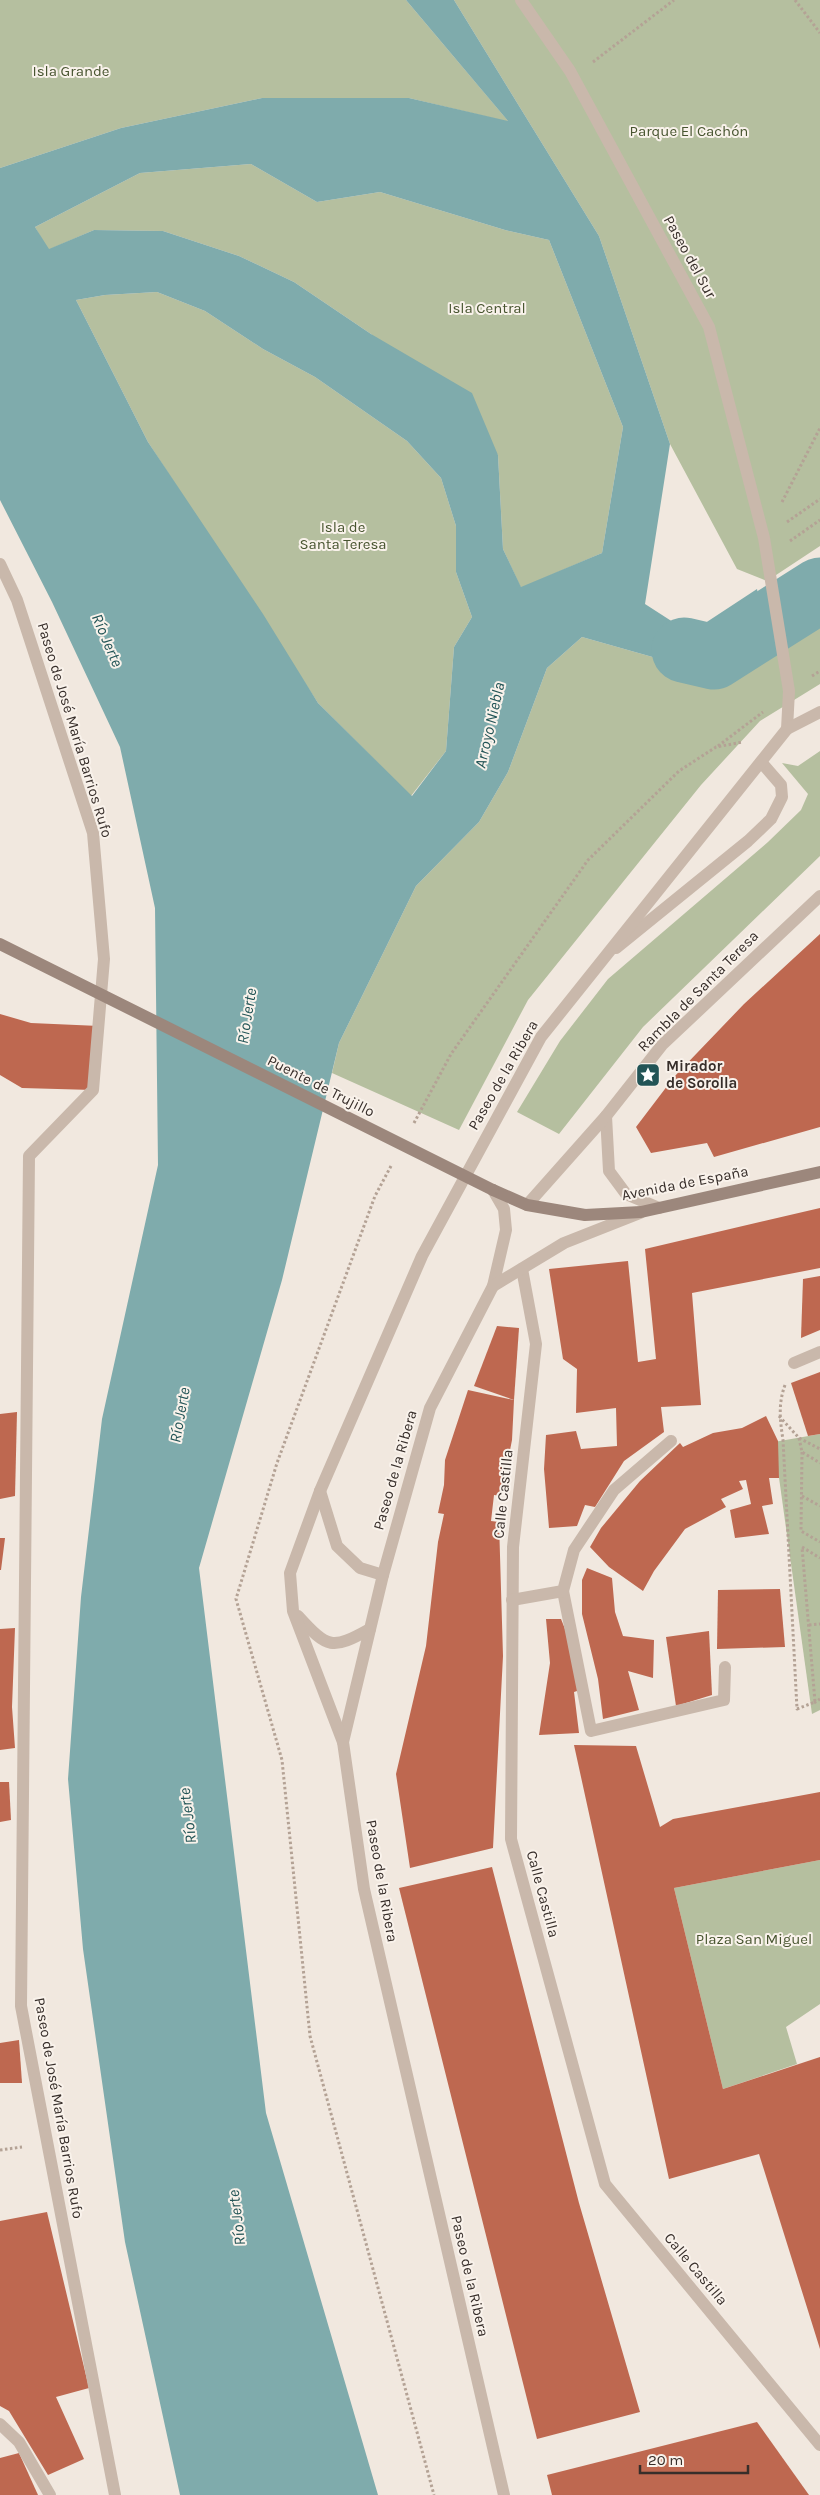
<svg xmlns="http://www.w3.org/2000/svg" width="820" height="2495" viewBox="0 0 820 2495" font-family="Karla,sans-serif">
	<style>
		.green { fill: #b5bf9f }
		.water { fill: #7fabac; fill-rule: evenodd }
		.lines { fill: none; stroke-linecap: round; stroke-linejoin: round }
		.river { stroke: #7fabac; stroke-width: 65 }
		.building { fill: #be6850 }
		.path { stroke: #b4a295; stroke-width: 3; stroke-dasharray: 2.5 2.5; stroke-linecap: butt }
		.service { stroke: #c9b8ab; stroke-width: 12 }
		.pedestrian { stroke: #c9b8ab; stroke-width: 12 }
		.minor { stroke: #c9b8ab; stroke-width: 12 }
		.secondary { stroke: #9c877c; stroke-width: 12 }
		.secondary-bridge { stroke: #9c877c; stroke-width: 12 }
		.labels { text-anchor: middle; stroke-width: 4; stroke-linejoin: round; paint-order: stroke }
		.park-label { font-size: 15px; fill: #47542f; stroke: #f9f2eb }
		.street-label { font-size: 15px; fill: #372e2a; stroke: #f9f2eb }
		.poi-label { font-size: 15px; font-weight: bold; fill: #372e2a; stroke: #f9f2eb; text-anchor: start }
		.water-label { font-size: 16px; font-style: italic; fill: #225456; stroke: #f9f2eb }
	</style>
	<rect width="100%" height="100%" fill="#f1e8df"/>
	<g class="green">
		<path d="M0 0H406L509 122 409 98H262L121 128 0 168Z"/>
		<path d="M454 0H820V546L767 581 737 569 670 444 599 236Z"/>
		<path d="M251 164 317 202 380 192 505 230 549 240 623 427 602 553 521 588 503 549 498 455 371 334 294 282 239 256 163 231 94 230 48 250 35 227 140 173Z"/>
		<path d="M157 292 205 311 263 349 315 377 407 441 441 478 456 526V572L472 617 454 647 446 751 411 796 318 703 148 442 76 300 105 295Z"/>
		<path d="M820 612V684L760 721 701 785 528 1000 459 1130 332 1073 339 1043 416 886 479 822 508 772 547 668 582 637 716 675 792 632Z"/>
		<path d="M820 751V856L643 1027 559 1134 517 1112 560 1041 608 979 768 842 801 810 808 794 782 763 798 766Z"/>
		<path d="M820 1434V1710L812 1714 774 1442Z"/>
		<path d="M820 1860V2004L786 2027 797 2064 723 2089 674 1888Z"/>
	</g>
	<g class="water">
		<path d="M406 0H454L599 236 670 444 645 604 690 633 757 589 768 645 716 675 582 637 547 668 508 772 479 822 416 886 339 1043 282 1280 199 1568 266 2113 378 2495H180L125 2242 83 1949 68 1779 81 1597 102 1419 158 1165 155 908 120 747 52 602 0 500V168L121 128 262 98H409L508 121ZM251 164 317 202 380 192 505 230 549 240 623 427 602 553 521 587 503 549 498 455 472 393 371 334 294 282 239 256 163 231 94 230 49 249 35 227 140 173ZM157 292 205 311 263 349 315 377 407 441 441 478 456 526V572L472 617 454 647 446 751 412 796 318 703 263 614 148 442 76 300 105 295Z"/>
		<path d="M820 561V612L792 631 780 580Z"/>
	</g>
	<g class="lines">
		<path class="river" d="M684 650 714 657 820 590"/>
	</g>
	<g class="building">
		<path d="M820 934V1127L714 1157 707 1143 651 1153 636 1127 674 1077 744 1004Z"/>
		<path d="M0 1014 31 1023 99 1026 93 1090 22 1088 0 1075Z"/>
		<path d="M820 1208V1268L692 1293 701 1405 661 1407 664 1432 624 1461 595 1507 585 1505 577 1526 549 1528 544 1469 546 1435 576 1431 581 1449 617 1446 616 1408 576 1413 577 1369 563 1359 549 1269 628 1261 638 1362 656 1359 645 1249Z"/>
		<path d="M820 1276V1330L801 1338 803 1279Z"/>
		<path d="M497 1326 519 1328 514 1400 474 1386Z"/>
		<path d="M820 1372V1434L808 1436 791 1383Z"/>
		<path d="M468 1390 514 1400 512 1440 501 1496 494 1495 491 1521 499 1522 503 1656 493 1848 410 1868 396 1774 426 1646 438 1542 444 1514 438 1513 444 1485 445 1460Z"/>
		<path d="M17 1412 15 1496 0 1499V1414Z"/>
		<path d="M766 1416 778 1441 779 1478H769L773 1504 762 1506 769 1534 735 1538 730 1510 751 1504 746 1480 739 1481 743 1489 721 1499 726 1507 685 1529 654 1571 643 1591 609 1567 590 1547 601 1528 640 1481 680 1443 683 1447 713 1433 742 1428Z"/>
		<path d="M0 1538H5L1 1570H0Z"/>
		<path d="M587 1568 612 1578 615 1612 623 1636 654 1640 653 1678 628 1671 639 1710 603 1719 598 1679 582 1614V1580Z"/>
		<path d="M780 1589 785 1647 717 1649 718 1590Z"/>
		<path d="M546 1619H561L577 1659 583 1689 574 1692 579 1733 539 1735 550 1663Z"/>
		<path d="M15 1628 12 1707 15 1748 0 1750V1629Z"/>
		<path d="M709 1631 712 1695 676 1706 666 1637Z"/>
		<path d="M574 1745 636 1746 660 1827 673 1819 820 1792V1860L674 1888 723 2089 820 2057V2349L759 2154 669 2179Z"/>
		<path d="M0 1782H9L11 1820 0 1822Z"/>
		<path d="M492 1867 579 2203 640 2412 537 2439 399 1888Z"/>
		<path d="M19 2040 22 2083H0V2043Z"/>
		<path d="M47 2212 89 2388 56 2397 84 2459 48 2475 9 2411 0 2406V2221Z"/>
		<path d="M757 2422 809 2495H552L547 2475Z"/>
		<path d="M19 2453 38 2495H0V2458Z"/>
	</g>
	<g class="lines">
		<g class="path">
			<path d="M795 0 820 33"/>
			<path d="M593 62 674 0"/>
			<path d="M782 502 820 428"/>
			<path d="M787 522 820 499"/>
			<path d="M790 541 820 520"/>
			<path d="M812 676 820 671"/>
			<path d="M718 746 763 712"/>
			<path d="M414 1123 451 1054 588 860 679 771 716 747 743 742"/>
			<path d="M391 1166 375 1196 277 1463 236 1599 282 1760 310 2036 434 2495"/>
			<path d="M785 1385C778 1404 780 1420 783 1440L797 1709 815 1702 802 1547 820 1558"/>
			<path d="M779 1416 799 1438 820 1449"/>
			<path d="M799 1438 802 1452 820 1463"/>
			<path d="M802 1452 801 1531 820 1542"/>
			<path d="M802 1496 820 1506"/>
			<path d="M809 1625 820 1624"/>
			<path d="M814 1703 820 1699"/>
			<path d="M0 2150 22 2147"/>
		</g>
		<g class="service">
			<path d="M616 948 748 841 771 819 782 797 781 785 761 762"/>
			<path d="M563 1591 591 1731 724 1700 725 1667"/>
		</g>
		<g class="pedestrian">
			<path d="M521 0 570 71 709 327 764 538 789 691 787 729"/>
			<path d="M0 564 17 600 93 833 104 959 93 1090 29 1156 21 2006 115 2495"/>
			<path d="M0 2424 19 2442 50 2495"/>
		</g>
		<g class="minor">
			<path d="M606 1116 609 1171 626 1194 659 1208"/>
			<path d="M493 1190 504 1209 506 1230 493 1286 430 1408 383 1575 343 1742 364 1889 504 2495"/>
			<path d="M527 1205 606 1116 662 1045 820 896"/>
			<path d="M522 1269 536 1344 513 1547 511 1839 605 2184 820 2445"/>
			<path d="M493 1286 564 1243 640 1213"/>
			<path d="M794 1363 820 1352"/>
			<path d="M320 1491 337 1546 360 1568 383 1575"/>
			<path d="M512 1600 563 1591 574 1550 614 1490 671 1441"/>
			<path d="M298 1616C328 1649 332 1650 370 1629"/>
			<path d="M343 1742 293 1611 290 1573 320 1491 422 1256 541 1037 787 729 820 712"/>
		</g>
		<path class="secondary" d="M493 1190 527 1205 585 1215 641 1212 820 1172"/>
		<path class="secondary-bridge" d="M0 944 493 1190"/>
	</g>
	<defs>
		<symbol id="sight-square" viewBox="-11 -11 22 22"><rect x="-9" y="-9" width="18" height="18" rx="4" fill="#225456" stroke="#f9f2eb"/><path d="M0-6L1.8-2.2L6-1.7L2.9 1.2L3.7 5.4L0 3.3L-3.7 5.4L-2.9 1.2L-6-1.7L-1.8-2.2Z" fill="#fff"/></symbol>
	</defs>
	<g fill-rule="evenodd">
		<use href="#sight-square" x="634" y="1061" width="28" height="28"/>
	</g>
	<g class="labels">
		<g class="park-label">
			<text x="71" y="76">Isla Grande</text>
			<text x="689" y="136">Parque El Cachón</text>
			<text x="487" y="313">Isla Central</text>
			<text x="343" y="532">Isla de<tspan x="343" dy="17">Santa Teresa</tspan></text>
			<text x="754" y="1944">Plaza San Miguel</text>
		</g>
		<g class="street-label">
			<text transform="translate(690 257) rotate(61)" y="5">Paseo del Sur</text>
			<text transform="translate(75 730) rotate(73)" y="5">Paseo de José María Barrios Rufo</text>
			<text transform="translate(698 991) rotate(-45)" y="5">Rambla de Santa Teresa</text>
			<text transform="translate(503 1075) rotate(-60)" y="5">Paseo de la Ribera</text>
			<text transform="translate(321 1086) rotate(27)" y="5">Puente de Trujillo</text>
			<text transform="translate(685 1183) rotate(-11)" y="5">Avenida de España</text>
			<text transform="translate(395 1470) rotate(-74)" y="5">Paseo de la Ribera</text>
			<text transform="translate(503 1494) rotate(-84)" y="5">Calle Castilla</text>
			<text transform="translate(382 1881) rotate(80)" y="5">Paseo de la Ribera</text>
			<text transform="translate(543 1894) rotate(75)" y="5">Calle Castilla</text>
			<text transform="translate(59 2108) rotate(80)" y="5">Paseo de José María Barrios Rufo</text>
			<text transform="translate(696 2269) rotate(50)" y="5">Calle Castilla</text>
			<text transform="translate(470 2276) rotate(77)" y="5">Paseo de la Ribera</text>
		</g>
		<g class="poi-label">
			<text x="666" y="1071">Mirador<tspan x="666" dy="17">de Sorolla</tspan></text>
		</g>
		<g class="water-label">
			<text transform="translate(108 640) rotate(67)" y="6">Río Jerte</text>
			<text transform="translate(489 725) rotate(-77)" y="6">Arroyo Niebla</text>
			<text transform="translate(246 1016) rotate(-81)" y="6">Río Jerte</text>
			<text transform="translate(179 1415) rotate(-80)" y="6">Río Jerte</text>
			<text transform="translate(187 1816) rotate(-97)" y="6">Río Jerte</text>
			<text transform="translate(236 2218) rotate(-97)" y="6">Río Jerte</text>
		</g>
	</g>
	<path d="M640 2465v8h108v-8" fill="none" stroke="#372e2a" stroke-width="2.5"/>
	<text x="648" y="2465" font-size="15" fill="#372e2a" stroke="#f9f2eb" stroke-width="4" paint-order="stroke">20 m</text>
</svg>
